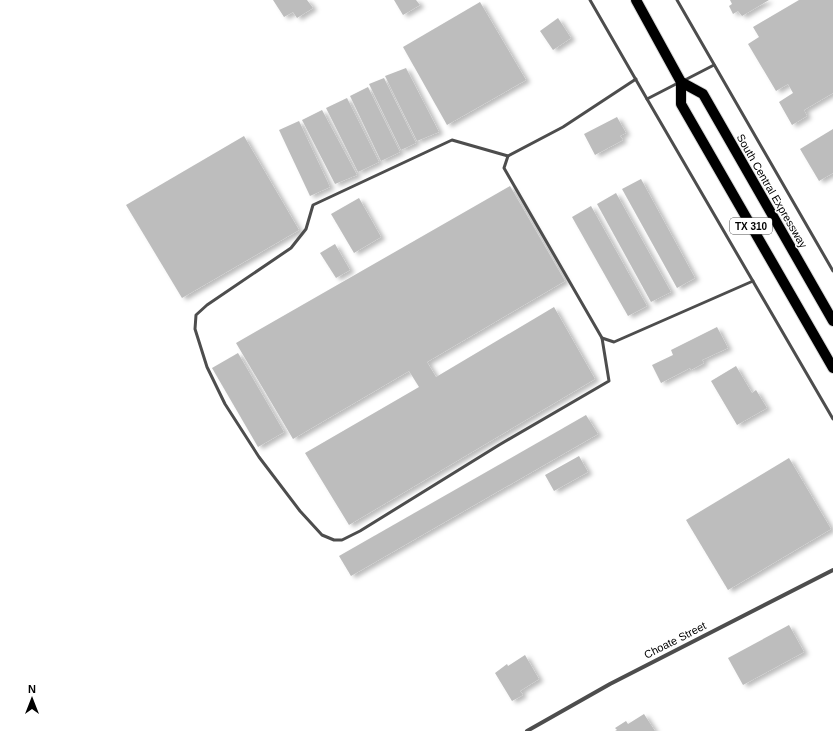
<svg xmlns="http://www.w3.org/2000/svg" width="833" height="731" viewBox="0 0 833 731" font-family="Arial,sans-serif">
	<style>
		.building { fill: #bdbdbd; filter: url(#shadow) }
		.lines { fill: none; stroke-linecap: round; stroke-linejoin: round }
		.primary-casing { stroke: #dbdbdb; stroke-width: 12 }
		.service { stroke: #4d4d4d; stroke-width: 3 }
		.minor { stroke: #4d4d4d; stroke-width: 4 }
		.primary { stroke: #000; stroke-width: 10 }
		.labels { text-anchor: middle; stroke-width: 3; stroke-linejoin: round; paint-order: stroke }
		.shield { fill: #fff; stroke: #4c4c4c; stroke-width: 1 }
		.shield-label { font-size: 10px; font-weight: bold; fill: #000 }
		.street-label { font-size: 11px; fill: #000; stroke: #fff }
	</style>
	<defs>
		<filter id="shadow"><feDropShadow dx="4.5" dy="2.5" stdDeviation="2" flood-color="#0004"/></filter>
	</defs>
	<rect width="100%" height="100%" fill="#fff"/>
	<g class="building">
		<path d="M273 0H307L313 8 297 18 293 12 284 17Z"/>
		<path d="M394 0H416L420 5 403 15Z"/>
		<path d="M730 0H769L742 16 738 11 733 14 729 6 732 4Z"/>
		<path d="M799 0H833V93L804 110 807 116 792 125 779 102 793 93 788 84 776 91 748 44 759 37 753 27Z"/>
		<path d="M480 2 526 80 447 125 403 47Z"/>
		<path d="M558 18 571 38 553 50 540 31Z"/>
		<path d="M406 68 439 132 417 141 385 76Z"/>
		<path d="M384 78 416 143 401 150 369 84Z"/>
		<path d="M368 87 400 152 381 161 350 96Z"/>
		<path d="M347 98 379 162 358 172 326 108Z"/>
		<path d="M322 110 357 175 335 184 302 120Z"/>
		<path d="M617 117 626 133 620 136 623 140 595 155 584 134Z"/>
		<path d="M299 121 330 187 310 196 279 130Z"/>
		<path d="M833 129V173L819 181 800 149Z"/>
		<path d="M244 136 299 230 182 298 126 205Z"/>
		<path d="M641 179 695 278 677 288 622 189Z"/>
		<path d="M510 186 565 281 427 362 436 377 554 307 595 379 349 525 305 453 419 387 409 371 293 439 236 343Z"/>
		<path d="M616 193 671 292 651 302 597 204Z"/>
		<path d="M359 198 381 237 354 253 331 214Z"/>
		<path d="M591 206 647 306 628 316 572 217Z"/>
		<path d="M335 244 350 270 336 278 320 253Z"/>
		<path d="M717 327 728 348 702 360 704 363 691 370 690 368 661 383 652 365 673 355 671 350Z"/>
		<path d="M238 353 284 432 258 447 212 368Z"/>
		<path d="M736 366 752 393 756 390 767 408 737 425 711 381Z"/>
		<path d="M586 415 598 434 351 576 339 556Z"/>
		<path d="M579 456 588 472 554 491 545 475Z"/>
		<path d="M789 458 831 529 728 590 686 520Z"/>
		<path d="M789 625 804 652 743 685 728 658Z"/>
		<path d="M525 655 539 679 520 691 523 695 512 701 495 673 507 664 508 666Z"/>
		<path d="M644 714 655 731H615L617 730 615 728 626 721 628 724Z"/>
	</g>
	<g class="lines">
		<defs>
			<g id="primary">
				<path d="M636 0 681 82V104L833 368"/>
				<path d="M681 82 703 94 833 321"/>
			</g>
		</defs>
		<use href="#primary" class="primary-casing"/>
		<g class="service">
			<path d="M590 0 647 99 833 419"/>
			<path d="M677 0 833 271"/>
			<path d="M636 79 563 127 508 156 504 168 602 338 614 342 753 281"/>
			<path d="M683 81 714 65"/>
			<path d="M647 99 678 83"/>
			<path d="M508 156 452 140 313 205 306 229 291 248 207 305 196 315 195 329 207 367 225 404 259 457 300 511 322 535 334 540H342L360 531 499 445 609 381 602 338"/>
		</g>
		<path class="minor" d="M527 731 610 684 833 570"/>
		<use href="#primary" class="primary"/>
	</g>
	<g class="labels">
		<rect class="shield" x="730" y="218" width="42" height="16" rx="3"/>
		<g class="shield-label">
			<text x="751" y="230">TX 310</text>
		</g>
		<g class="street-label">
			<text transform="translate(772 191) rotate(60)" y="4">South Central Expressway</text>
			<text transform="translate(675 640) rotate(-27)" y="4">Choate Street</text>
		</g>
	</g>
	<g transform="translate(32 699)" stroke="#ffffff" stroke-width="3" paint-order="stroke">
	<path d="M0-3L7 15L0 10L-7 15Z" fill="#000000"/>
	<text y="-6" font-size="11" font-weight="bold" text-anchor="middle" fill="#000000">N</text>
	</g>
</svg>
